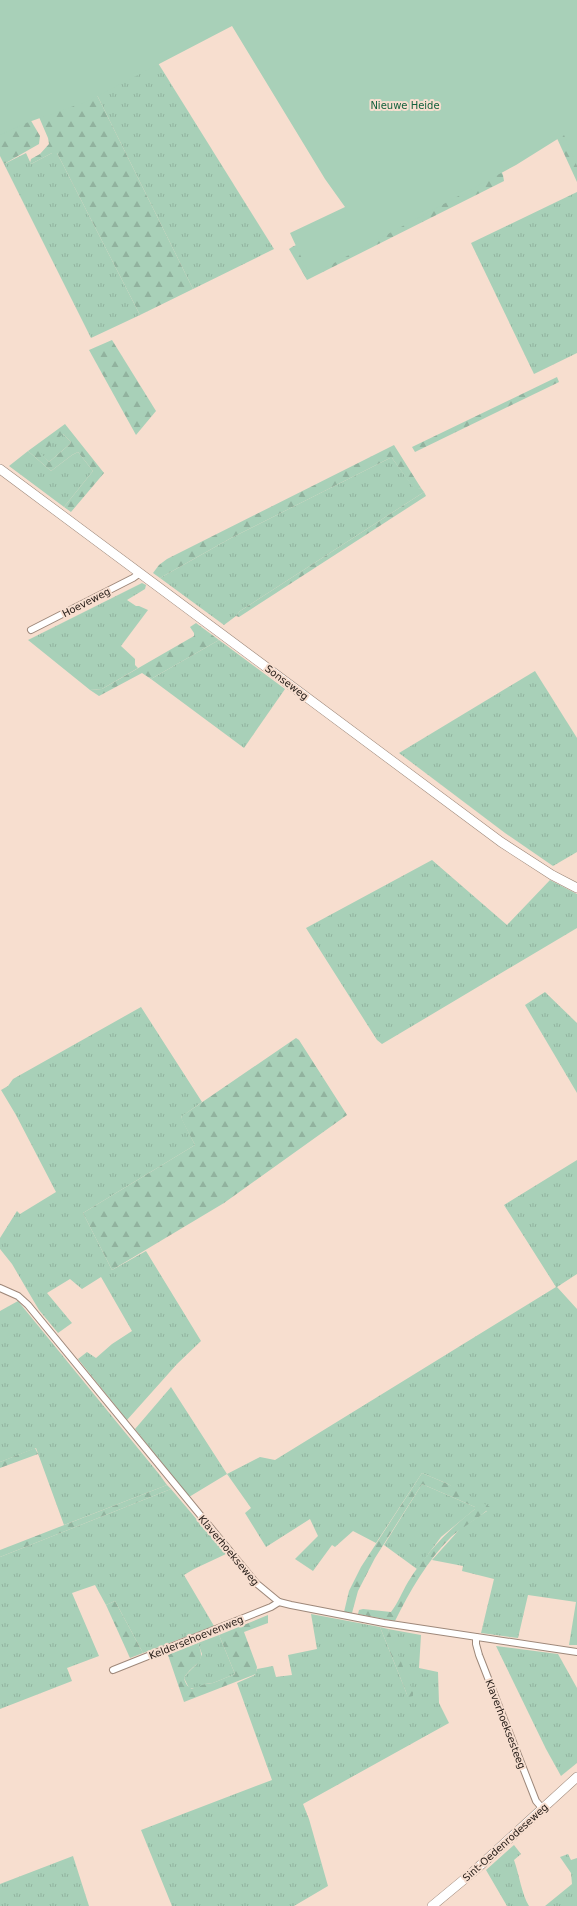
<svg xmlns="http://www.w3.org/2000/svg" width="577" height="1906" viewBox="0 0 577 1906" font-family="'DejaVu Sans',sans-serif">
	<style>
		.grass { fill: url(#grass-tufts) }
		.forest { fill: url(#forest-firs); fill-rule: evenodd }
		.park { fill: #a8d0b8 }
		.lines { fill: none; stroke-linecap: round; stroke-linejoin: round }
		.street-casing { stroke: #9e887a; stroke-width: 8 }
		.secondary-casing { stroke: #9e887a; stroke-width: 10 }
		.street { stroke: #fff; stroke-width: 6 }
		.secondary { stroke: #fff; stroke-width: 9 }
		.labels { text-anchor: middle; stroke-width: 4; stroke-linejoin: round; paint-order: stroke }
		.park-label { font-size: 10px; fill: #13613d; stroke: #f7decf }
		.street-label { font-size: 10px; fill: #29201b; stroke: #f7decf }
	</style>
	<defs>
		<pattern id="grass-tufts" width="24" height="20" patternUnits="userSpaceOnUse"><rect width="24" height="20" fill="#a8d0b8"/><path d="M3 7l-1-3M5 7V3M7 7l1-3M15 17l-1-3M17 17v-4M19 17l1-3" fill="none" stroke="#91b29e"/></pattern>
		<pattern id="forest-firs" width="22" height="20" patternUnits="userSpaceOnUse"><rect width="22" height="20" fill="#a8d0b8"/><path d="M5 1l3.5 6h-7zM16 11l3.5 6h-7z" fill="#91b29e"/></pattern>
	</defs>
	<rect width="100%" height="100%" fill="#f7decf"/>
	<g class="grass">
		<path d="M158 63 274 249 193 289 93 87Z"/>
		<path d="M26 153 31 164 52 153H57L140 315 91 338 4 164Z"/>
		<path d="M577 192V353L534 374 471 243Z"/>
		<path d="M62 433 71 442 70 444 49 462 40 453Z"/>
		<path d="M28 451 51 471 72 455 78 452 93 471 64 507 9 466Z"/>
		<path d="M390 458H392L415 489 421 488 424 492 240 611 236 616 224 625 160 578 231 538Z"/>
		<path d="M142 583 146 585 145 589 127 600 136 606H139L148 610 121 646 135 659V665L138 668 102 689 90 690 28 640Z"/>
		<path d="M219 640 285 689 244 748 151 679Z"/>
		<path d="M535 671 577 738V852L553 866 505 833 399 753Z"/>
		<path d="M432 860 507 925 550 880 577 894V928L382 1044 377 1040 306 928Z"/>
		<path d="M545 992 577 1023V1093L525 1005Z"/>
		<path d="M141 1007 202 1102 181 1117 195 1145 83 1213 112 1270 146 1251 201 1341 177 1364 127 1420 78 1359 87 1352 96 1358 112 1344 132 1331 101 1277 82 1289 70 1279 47 1293 72 1323 58 1333 39 1310 12 1264 0 1249V1238L17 1211 20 1214 56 1192 16 1115 1 1090 8 1086 13 1079Z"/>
		<path d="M577 1160V1274L557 1287 577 1309V1645H569L576 1602 528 1595 518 1638 481 1633 494 1579 462 1571 463 1566 432 1560 460 1529 487 1511 448 1484 422 1473 376 1543 353 1531 335 1547 332 1545 313 1571 295 1559 318 1536 310 1519 266 1547 245 1513 251 1508 227 1474 189 1497 135 1429 171 1387 227 1474 260 1457 275 1460 556 1287 504 1205Z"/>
		<path d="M18 1301 159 1474 167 1485 64 1525 36 1448 0 1462V1311Z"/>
		<path d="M422 1484 475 1507V1509L441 1537 417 1569 384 1545Z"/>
		<path d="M171 1489 226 1554 194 1569 184 1575 214 1626 143 1653 115 1601 106 1605 95 1585 72 1593 99 1656 67 1668 72 1681 0 1709V1557Z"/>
		<path d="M311 1614 380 1627 408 1697 388 1629 421 1635 419 1668 438 1672 439 1703 449 1723 303 1804 309 1819 328 1886 294 1906H172L141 1830 272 1780 237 1683 255 1675 257 1669 273 1666 276 1677 292 1675 288 1655 317 1649Z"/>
		<path d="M219 1635 235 1674 213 1683 205 1684 196 1689 189 1688 184 1678C191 1667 198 1667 202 1654L198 1643Z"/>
		<path d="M496 1646 558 1654 577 1688V1763L561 1776 546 1749Z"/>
		<path d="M514 1845 521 1854 514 1860C519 1874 522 1895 529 1906H507L486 1870Z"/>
		<path d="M568 1854 571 1860 577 1858V1906H545L572 1884 571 1873 560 1857Z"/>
		<path d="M73 1856 89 1906H0V1884Z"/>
	</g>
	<g class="forest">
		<path d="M93 87 193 289 140 315 57 153H52L31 164 30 163 31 159 40 154 49 144 48 138 39 117Z"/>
		<path d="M577 110V182L550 123Z"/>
		<path d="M30 119 40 136 39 144 4 164 0 156V134Z"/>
		<path d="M491 151 503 175 504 181 307 280 289 249 292 247Z"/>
		<path d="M112 340 156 411 136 435 89 350Z"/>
		<path d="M557 377 559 382 555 384 415 452 412 447Z"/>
		<path d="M65 424 104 473 71 512 64 507 93 471 78 452 72 455 51 471 28 451ZM63 434 71 442 70 444 49 462 41 453Z"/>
		<path d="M394 445 421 488 415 490 392 458H390L231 538 160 578 153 573 159 565 167 559Z"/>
		<path d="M424 492 426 496 239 617 236 616 240 611Z"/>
		<path d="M196 623 219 640 151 679 142 673 99 696 90 690 102 689 194 636V633L190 627Z"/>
		<path d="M296 1038 299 1040 347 1115 224 1203 112 1270 83 1213 195 1145 181 1118 182 1116Z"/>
		<path d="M35 1448 38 1454 0 1468V1462Z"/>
		<path d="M422 1473 448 1484 490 1507C483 1516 462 1527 451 1537 427 1561 410 1591 395 1621L358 1614 359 1610 363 1609 391 1612C398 1603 402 1592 408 1582 426 1553 448 1530 475 1509V1507L422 1484 375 1558 358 1591 352 1613 344 1612 349 1591 361 1567Z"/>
		<path d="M167 1485 171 1489 0 1557V1550Z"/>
		<path d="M115 1601 143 1653 130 1658 106 1605Z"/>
		<path d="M268 1615V1623L244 1632 257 1667 256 1674 184 1702 168 1655 198 1643C207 1666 194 1661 184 1678 185 1682 187 1687 192 1689L205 1684 213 1683 235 1674 219 1635Z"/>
		<path d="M380 1627 388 1629 413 1692V1696L408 1697Z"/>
	</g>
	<path class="park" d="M0 0H577V166L564 135 516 165 310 276 290 233 345 207 325 179 232 26 88 101 26 123 0 135Z"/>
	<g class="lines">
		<defs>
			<g id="street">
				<path d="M31 630 133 578 140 573"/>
				<path d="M0 1288 18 1296 28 1305 256 1583 279 1602 291 1605 384 1623 577 1652"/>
				<path d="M476 1637V1644L479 1655 536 1801 542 1808"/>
				<path d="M113 1670 271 1607 279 1602"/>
			</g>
			<g id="secondary">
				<path d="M0 469 501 842 552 875 577 888"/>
				<path d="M432 1906 473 1872 577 1777"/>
			</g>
		</defs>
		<use href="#street" class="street-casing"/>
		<use href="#secondary" class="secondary-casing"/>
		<use href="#street" class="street"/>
		<use href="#secondary" class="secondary"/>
	</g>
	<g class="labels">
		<g class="park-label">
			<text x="405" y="109">Nieuwe Heide</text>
		</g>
		<g class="street-label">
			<text transform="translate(86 602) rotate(-27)" y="4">Hoeveweg</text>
			<text transform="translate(287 682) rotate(37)" y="4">Sonseweg</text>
			<text transform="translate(229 1550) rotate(50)" y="4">Klaverhoekseweg</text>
			<text transform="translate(196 1637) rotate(-22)" y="4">Keldersehoevenweg</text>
			<text transform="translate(506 1724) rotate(69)" y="4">Klaverhoeksesteeg</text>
			<text transform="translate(505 1842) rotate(-42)" y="4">Sint-Oedenrodeseweg</text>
		</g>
	</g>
</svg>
